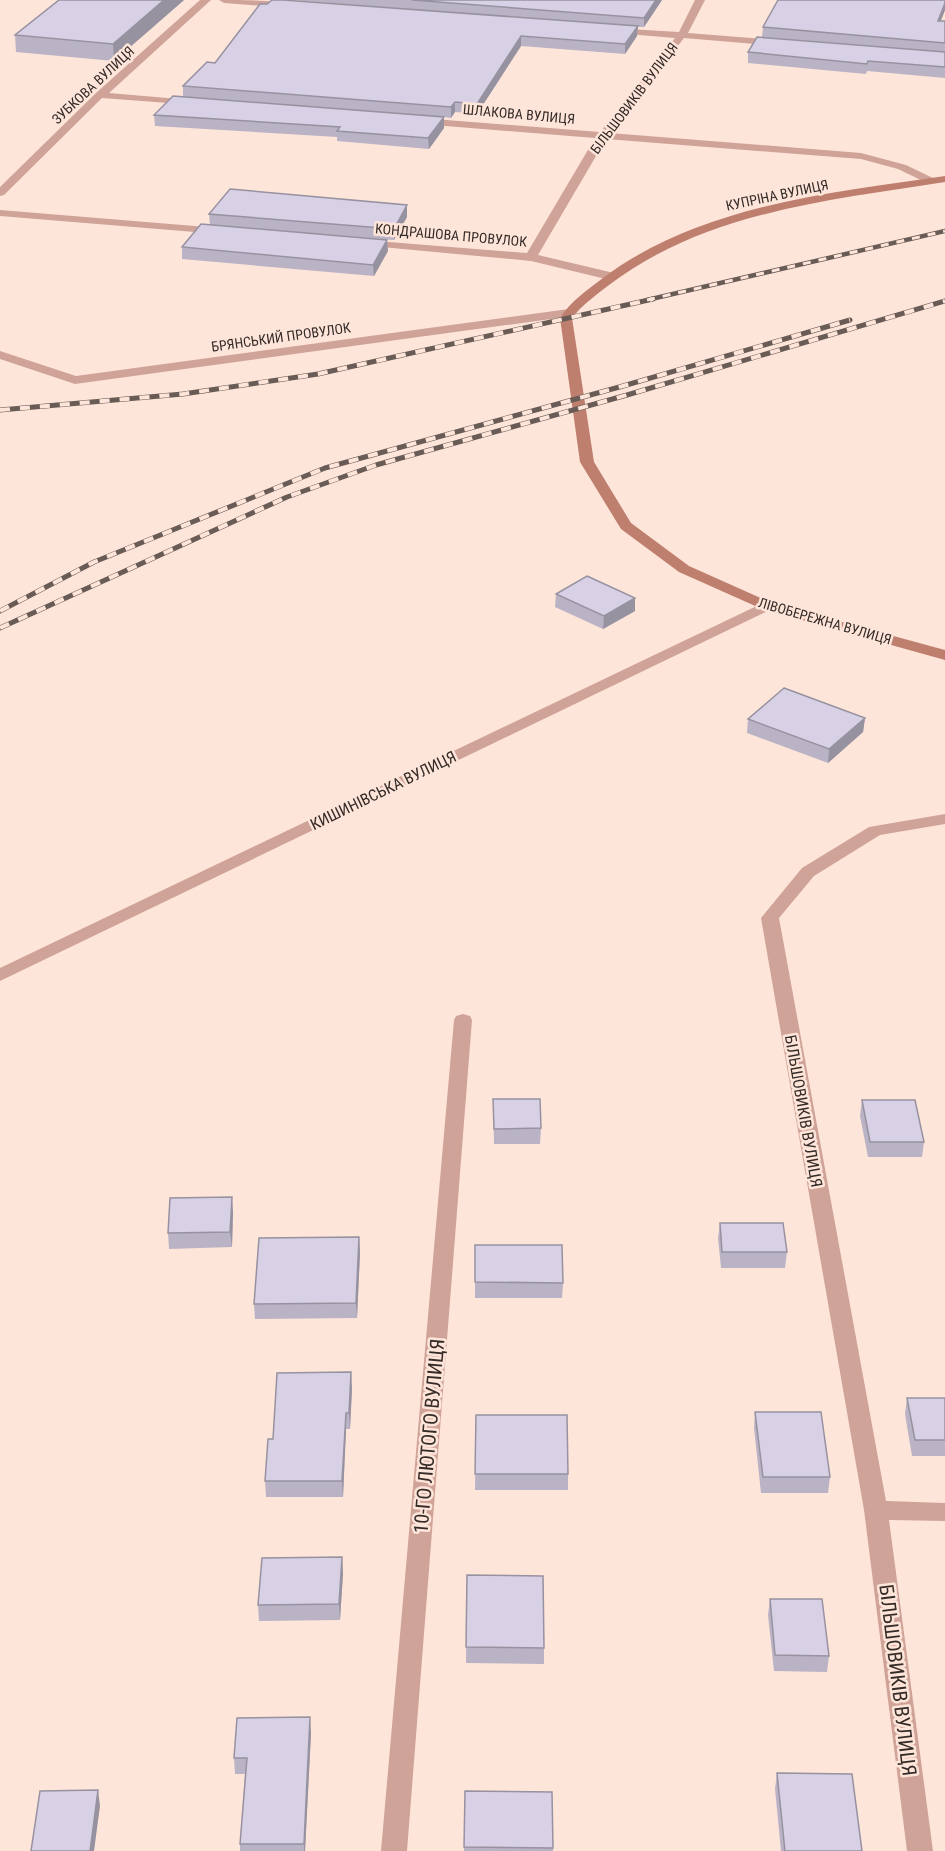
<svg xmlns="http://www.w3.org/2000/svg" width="945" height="1851" viewBox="0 0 945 1851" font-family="'Roboto Condensed',sans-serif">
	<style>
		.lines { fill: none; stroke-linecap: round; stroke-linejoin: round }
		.street { fill: #d0a398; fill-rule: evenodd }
		.secondary { fill: #bf7f6f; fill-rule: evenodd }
		.rail-far1-casing { stroke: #695b55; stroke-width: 4.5 }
		.rail-casing { stroke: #695b55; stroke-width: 5 }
		.rail-far1 { stroke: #fee5da; stroke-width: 3; stroke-dasharray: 8; stroke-linecap: butt }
		.rail { stroke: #fee5da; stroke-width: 4; stroke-dasharray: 10; stroke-linecap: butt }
		.wall { fill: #bab3c5 }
		.shaded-wall { fill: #9792a0 }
		.building { fill: #d8d0e5; stroke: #9792a0; stroke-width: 1.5 }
		.labels { text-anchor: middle; stroke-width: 5; stroke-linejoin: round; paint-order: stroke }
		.far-street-label { font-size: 14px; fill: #352b27; stroke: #fee5da }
		.street-label { font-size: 16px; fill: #352b27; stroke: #fee5da }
		.near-street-label { font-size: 20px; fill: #352b27; stroke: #fee5da }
	</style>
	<rect width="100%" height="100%" fill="#fee5da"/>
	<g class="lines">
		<g class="street">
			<path d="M200 0H211L109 93 191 100 196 103 195 105 102 98 4 195 0 196V187L96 93Z"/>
			<path d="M219 0C237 0 282 0 296 5L291 8 224 3Z"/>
			<path d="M695 0H705L688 33 778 40 783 43 778 46 684 38 610 133 861 153 906 165 935 179V183H927L898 169 861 159 606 139 538 255 614 273V279L610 280 531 261 360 245 358 243 364 240 527 253 595 138 421 124 416 121 421 118 600 132 675 38 615 33 610 30 612 28 679 32Z"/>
			<path d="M0 210 219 228 225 231 219 234 0 216Z"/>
			<path d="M569 309 575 313 573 316 75 384 0 359V351L76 376Z"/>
			<path d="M767 601 775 606 772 609 0 981V968Z"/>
			<path d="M945 814V824L880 835 814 876 779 918 886 1501 945 1503V1521L889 1520 933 1851H907L864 1510 761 918 802 868 869 827Z"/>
			<path d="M463 1014 470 1016 472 1020 407 1851H381L454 1020 456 1016Z"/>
		</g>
		<path class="secondary" d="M945 176V182C830 200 705 212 609 285 596 295 582 305 572 318L594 462 631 523 689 566 772 603 945 650V660L762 609 679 572 621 529 580 462 560 318C571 301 587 290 603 278 700 205 829 193 945 176Z"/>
		<defs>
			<path id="rail-far1" d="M647 300 945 231"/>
			<g id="rail">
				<path d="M0 410 183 394 318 374 653 299"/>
				<path d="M0 611 94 562 325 468 623 386 850 320"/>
				<path d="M0 628 287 497 376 465 627 395 945 301"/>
			</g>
		</defs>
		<use href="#rail-far1" class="rail-far1-casing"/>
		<use href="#rail" class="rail-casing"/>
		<use href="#rail-far1" class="rail-far1"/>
		<use href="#rail" class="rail"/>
	</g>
	<g class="wall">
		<path d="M184 0 114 61 16 52 15 35Z"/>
		<path d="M291 0H662L644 27H638L637 36 625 54 521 46 477 114 455 112 451 118 444 117V128L429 149 337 141V137L155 126 154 115 183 96V86L215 63 580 22Z"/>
		<path d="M945 0V10L941 21H945V78L867 71 866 74 748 63V52L762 37 763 27Z"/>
		<path d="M407 205V217L394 240 248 228 388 251 374 276 182 259V247L210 225 209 214Z"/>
		<path d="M556 594 635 598V611L603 629 555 607Z"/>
		<path d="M865 718 863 732 828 763 747 733 748 719Z"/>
		<path d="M493 1099 541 1128 540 1144H494Z"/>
		<path d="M862 1100 924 1142 922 1157H868L860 1116Z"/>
		<path d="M233 1212 232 1247 169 1249 168 1233Z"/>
		<path d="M720 1223 787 1252 785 1268H721L718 1238Z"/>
		<path d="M359 1237 360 1253 357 1318 255 1319 254 1304Z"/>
		<path d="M475 1245 563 1283 562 1298H475Z"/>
		<path d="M352 1388 350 1429H346L343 1497H266L265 1481 273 1439Z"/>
		<path d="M907 1398H945V1456H912L905 1414Z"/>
		<path d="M755 1412 830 1477 828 1493H761L754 1428Z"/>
		<path d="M476 1415 568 1474V1490H475Z"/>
		<path d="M342 1557 343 1573 340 1620 259 1621 258 1605Z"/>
		<path d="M467 1575 544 1648V1664L466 1663Z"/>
		<path d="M770 1599 829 1656 827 1672 774 1671 768 1615Z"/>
		<path d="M311 1733 305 1851H240V1844L245 1774H235L234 1758Z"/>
		<path d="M777 1773 862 1851H781L775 1789Z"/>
		<path d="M465 1791 552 1792 553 1851H464Z"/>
	</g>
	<g class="shaded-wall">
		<path d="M164 0H184L114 61 113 44Z"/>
		<path d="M656 0H662L644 27V18Z"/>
		<path d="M945 3V10L937 30 938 21Z"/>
		<path d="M638 26 637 36 625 54V44Z"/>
		<path d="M521 36V46L477 114V104Z"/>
		<path d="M455 102V112L451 118V107Z"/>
		<path d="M444 117V128L429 149 428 138Z"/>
		<path d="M407 205V217L394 240V229Z"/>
		<path d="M387 240 388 251 374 276 373 265Z"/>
		<path d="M635 598V611L603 629 604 616Z"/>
		<path d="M865 718 863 732 828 763 829 749Z"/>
		<path d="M232 1197 233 1212 232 1247 230 1232Z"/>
		<path d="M359 1237 360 1253 357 1318 356 1303Z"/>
		<path d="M351 1372 352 1388 350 1429 349 1413Z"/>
		<path d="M346 1413V1429L343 1497 342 1481Z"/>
		<path d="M342 1557 343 1573 340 1620 339 1604Z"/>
		<path d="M310 1717 311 1733 305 1851H304V1844Z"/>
		<path d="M98 1790 100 1806 94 1851H90Z"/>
	</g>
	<g class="building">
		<path d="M59 0H164L113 44 15 35Z"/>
		<path d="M272 0H283L638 26 625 44 521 36 477 104 455 102 451 107 183 86 207 62 215 63 260 4H267Z"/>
		<path d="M412 0H656L644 18Z"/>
		<path d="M778 0H945V3L938 21H945V43L763 27Z"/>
		<path d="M757 37 945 52V67L868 61 867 64 748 52Z"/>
		<path d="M173 96 444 117 428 138 337 131 340 127 154 115Z"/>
		<path d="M230 189 407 205 394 229 209 214Z"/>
		<path d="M201 224 387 240 373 265 182 247Z"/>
		<path d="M587 576 635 598 604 616 556 594Z"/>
		<path d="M784 688 865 718 829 749 748 719Z"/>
		<path d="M493 1099H540L541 1128 494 1129Z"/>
		<path d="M862 1100H915L924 1142H870Z"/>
		<path d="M232 1197 230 1232 168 1233 170 1198Z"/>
		<path d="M720 1223H783L787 1252H722Z"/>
		<path d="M359 1237 356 1303 254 1304 259 1238Z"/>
		<path d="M475 1245H562L563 1283 475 1282Z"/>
		<path d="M351 1372 349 1413H346L342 1481H265L268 1439H273L277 1373Z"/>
		<path d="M907 1398H945V1440H915Z"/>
		<path d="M755 1412H821L830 1477H763Z"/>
		<path d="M476 1415H567L568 1474H475Z"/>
		<path d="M342 1557 339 1604 258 1605 262 1558Z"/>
		<path d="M467 1575 543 1576 544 1648 466 1647Z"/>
		<path d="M770 1599H822L829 1656 775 1655Z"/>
		<path d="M310 1717 304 1844H240L247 1758H234L237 1718Z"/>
		<path d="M777 1773 852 1774 862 1851H785Z"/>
		<path d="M98 1790 90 1851H31L40 1791Z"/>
		<path d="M465 1791 552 1792 553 1848 464 1847Z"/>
	</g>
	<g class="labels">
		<g class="far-street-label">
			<text transform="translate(93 85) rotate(-43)" y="5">ЗУБКОВА ВУЛИЦЯ</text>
			<text transform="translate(634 98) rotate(-53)" y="5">БІЛЬШОВИКІВ ВУЛИЦЯ</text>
			<text transform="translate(519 114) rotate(5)" y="5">ШЛАКОВА ВУЛИЦЯ</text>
			<text transform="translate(777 195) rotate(-12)" y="5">КУПРІНА ВУЛИЦЯ</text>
			<text transform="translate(451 235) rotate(5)" y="5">КОНДРАШОВА ПРОВУЛОК</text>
			<text transform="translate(281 337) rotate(-8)" y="5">БРЯНСЬКИЙ ПРОВУЛОК</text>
			<text transform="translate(825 621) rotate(16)" y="5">ЛІВОБЕРЕЖНА ВУЛИЦЯ</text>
		</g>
		<g class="street-label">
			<text transform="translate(383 790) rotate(-26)" y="6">КИШИНІВСЬКА ВУЛИЦЯ</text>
			<text transform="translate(804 1111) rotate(80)" y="6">БІЛЬШОВИКІВ ВУЛИЦЯ</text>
		</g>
		<g class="near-street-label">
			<text transform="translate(429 1436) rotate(-85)" y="7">10-ГО ЛЮТОГО ВУЛИЦЯ</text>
			<text transform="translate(898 1680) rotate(83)" y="7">БІЛЬШОВИКІВ ВУЛИЦЯ</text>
		</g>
	</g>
</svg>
